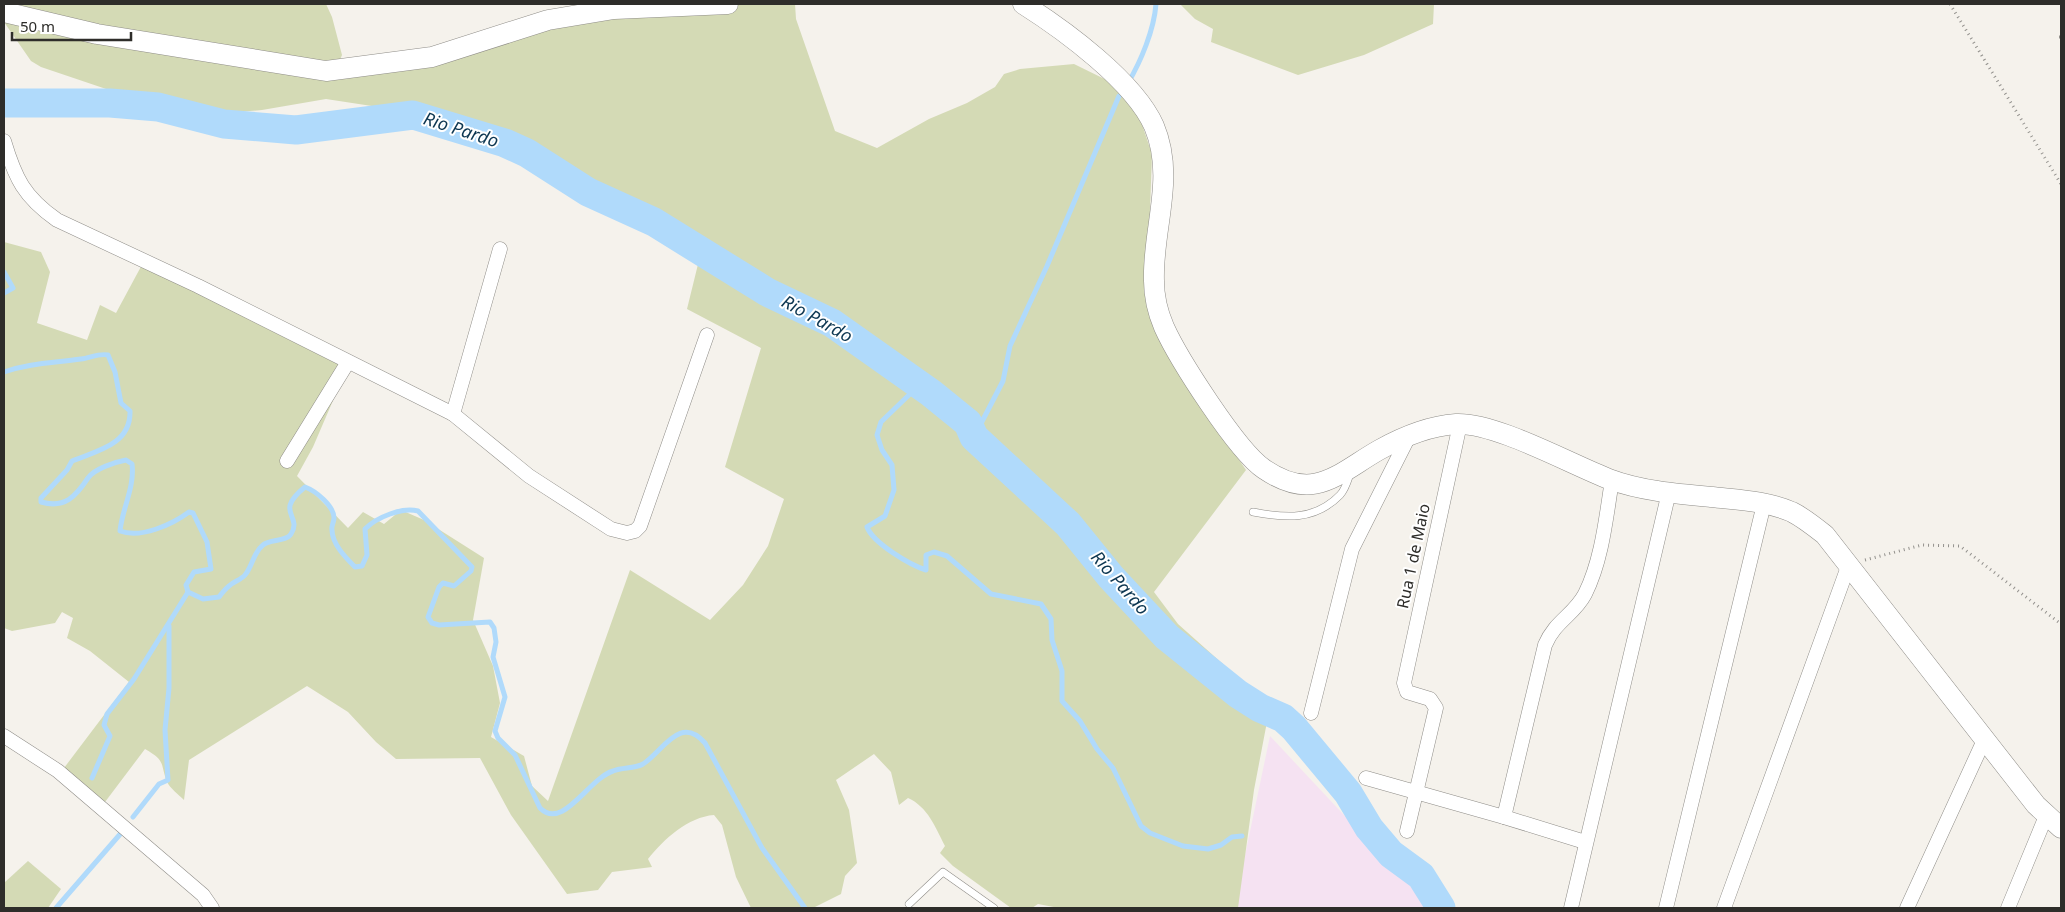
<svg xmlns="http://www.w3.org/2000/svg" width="2065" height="912" viewBox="0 0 2065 912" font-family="'Noto Sans',sans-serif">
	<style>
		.industrial { fill: #f5e2f2 }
		.green { fill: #d4dab5 }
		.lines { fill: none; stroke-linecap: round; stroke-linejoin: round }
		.stream { stroke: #b0dafb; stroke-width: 5 }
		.river { stroke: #b0dafb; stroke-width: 29 }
		.lane-casing { stroke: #8f8d88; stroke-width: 8 }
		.street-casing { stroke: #8f8d88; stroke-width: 15 }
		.secondary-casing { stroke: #8f8d88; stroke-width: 21 }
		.path { stroke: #93918d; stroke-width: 3; stroke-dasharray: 1 4; stroke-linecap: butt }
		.lane { stroke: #fff; stroke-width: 7 }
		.street { stroke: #fff; stroke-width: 14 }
		.secondary { stroke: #fff; stroke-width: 20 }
		.labels { text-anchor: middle; stroke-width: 4; stroke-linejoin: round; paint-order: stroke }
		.street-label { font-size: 16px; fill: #2e2d2a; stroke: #fff }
		.water-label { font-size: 18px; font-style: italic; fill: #0d3752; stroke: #fff }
	</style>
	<rect width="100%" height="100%" fill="#f5f2ec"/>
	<path class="industrial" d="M1270 736 1431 908H1234Z"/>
	<g class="green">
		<path d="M4 4H326L332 17 342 55 336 69 597 15 684 4H795L796 19 835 131 877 148 929 119 967 103 995 87 1004 74 1020 69 1074 64 1131 92 1152 154 1147 295 1171 359 1246 470 1154 592 1178 624 1270 706 1254 790 1238 908H1059L1038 904 1032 908H1011L953 866 940 853 945 846C935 827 928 807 908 798L899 805 891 772 874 754 836 780 849 810 857 863 845 876 841 894 813 908H751L736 877 722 825 714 815C688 817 664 839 648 859L652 867 612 872 598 890 567 894 511 815 480 758 396 759 376 742 348 712 307 686 189 760 184 800C179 795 170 788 167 782 160 763 166 761 145 749L105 802 64 768 129 682 90 651 67 638 73 618 62 612 55 623 12 631 4 628V242L41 252 50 272 37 323 87 340 100 305 116 313 144 261 350 361 313 447 297 476 348 528 363 512 384 524 401 510 424 520 484 558 473 620 493 666 500 703 491 737 524 756 532 786 548 801 630 570 710 620 743 585 768 546 784 499 725 467 761 348 687 309 702 248 619 212 522 152 411 112 326 99 262 110 225 113 203 111 118 93 41 67 31 61 4 22Z"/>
		<path d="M1180 4H1434L1433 24 1364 55 1298 75 1211 42 1213 29 1195 19Z"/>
		<path d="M28 861 61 889 48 908H4V883Z"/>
	</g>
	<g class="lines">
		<g class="stream">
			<path d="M1128 83C1141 61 1154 30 1156 4"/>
			<path d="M4 272 13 288 4 293"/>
			<path d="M4 372C30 363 54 363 81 359 90 358 99 353 108 355L115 372 121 403 130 411C131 445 96 451 72 461L67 470 41 498V502C65 509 76 496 88 478 94 469 115 462 126 460L132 464C135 487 122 509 120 531 141 539 173 524 189 512L193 513 207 542 211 569 194 572 186 585 188 592 203 599 219 597C222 593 225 589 229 586 234 581 241 580 245 575 253 565 253 553 263 545 270 539 286 542 291 534 303 515 273 513 305 487 316 491 334 506 334 518 334 522 331 526 332 530 332 544 346 558 355 567L362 566 367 555 365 529C377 517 402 507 418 511L472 567 471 571 454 586 443 583 439 587 428 617 432 623 439 625 490 622 494 628 496 642 493 657 505 697 495 731 498 738 515 755 540 808C563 831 588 779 613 771 623 767 634 769 643 764 663 751 680 714 705 743L762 848 805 908"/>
			<path d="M911 378 912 392 881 422 877 435 882 450 892 465 894 490 885 516 867 527C873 543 910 565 926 570V555L934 552 947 556 991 594 1041 604 1051 619 1052 640 1062 671V701L1080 721 1097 749 1113 768 1141 826 1150 833 1183 846 1208 849 1221 845 1232 837 1242 836"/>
			<path d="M974 437 1003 381 1010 346 1047 266 1119 96"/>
			<path d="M92 778 110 736 104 725 107 714 134 679 188 592"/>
			<path d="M133 817 159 784 168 780 165 730 169 688V626"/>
			<path d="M56 908 122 832"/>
		</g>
		<path class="river" d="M4 103H110L158 107 224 124 296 130 413 115 505 143 527 153 588 192 654 222 767 292 832 323 931 393 968 423 974 437 1068 524 1111 577 1167 637 1238 694 1260 708 1283 718 1294 728 1348 793 1369 828 1391 854 1421 876 1441 908"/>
		<defs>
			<g id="lane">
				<path d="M1253 512C1285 518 1315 521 1340 495 1345 490 1348 480 1350 474"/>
				<path d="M909 904 943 872 994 908"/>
			</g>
			<g id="street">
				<path d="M4 141C15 178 24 197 57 220L198 286 453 414 500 249"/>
				<path d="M453 414 529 476 611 529 627 533 635 531 640 526 707 335"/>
				<path d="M287 461 348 362"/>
				<path d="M1311 713 1352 549 1410 434"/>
				<path d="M4 736 58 771 203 895 212 908"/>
				<path d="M1366 778 1504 817 1585 842"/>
				<path d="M1504 817 1545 645C1555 621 1574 615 1585 594 1602 560 1606 518 1612 480"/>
				<path d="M1407 831 1436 708 1430 699 1407 692 1404 683 1460 424"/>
				<path d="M1571 908 1669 492"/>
				<path d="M1666 908 1764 504"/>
				<path d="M1724 908 1849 564"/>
				<path d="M1907 908 1985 738"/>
				<path d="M2008 908 2046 816"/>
			</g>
			<g id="secondary">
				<path d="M1023 4C1064 30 1134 81 1154 126 1176 178 1152 229 1154 281 1154 297 1158 313 1164 327 1178 358 1237 451 1264 469 1314 503 1337 474 1379 450 1404 436 1428 426 1456 424 1495 422 1570 464 1609 479 1641 491 1678 494 1712 497 1738 500 1767 501 1792 512 1804 518 1815 527 1825 535L2036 805 2061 828"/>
				<path d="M4 12 97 34 326 71 432 57 548 20 614 9 728 4"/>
			</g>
		</defs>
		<use href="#lane" class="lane-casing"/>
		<use href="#street" class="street-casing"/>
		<use href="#secondary" class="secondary-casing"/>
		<g class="path">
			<path d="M1950 4 2061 184"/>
			<path d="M2059 37H2061"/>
			<path d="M1865 560 1922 545 1960 546 2061 624"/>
		</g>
		<use href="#lane" class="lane"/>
		<use href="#street" class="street"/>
		<use href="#secondary" class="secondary"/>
	</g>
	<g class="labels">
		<g class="street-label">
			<text transform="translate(1413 556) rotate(-78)" y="6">Rua 1 de Maio</text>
		</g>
		<g class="water-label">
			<text transform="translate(461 130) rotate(18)" y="6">Rio Pardo</text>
			<text transform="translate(817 319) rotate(29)" y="6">Rio Pardo</text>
			<text transform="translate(1120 583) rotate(49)" y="6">Rio Pardo</text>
		</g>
	</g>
	<rect width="2065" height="912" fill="none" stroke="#2e2d2a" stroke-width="10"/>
	<path d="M12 32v8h119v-8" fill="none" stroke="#2e2d2a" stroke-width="2.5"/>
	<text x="20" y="32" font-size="15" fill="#2e2d2a" stroke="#ffffff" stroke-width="4" paint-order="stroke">50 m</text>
</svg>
